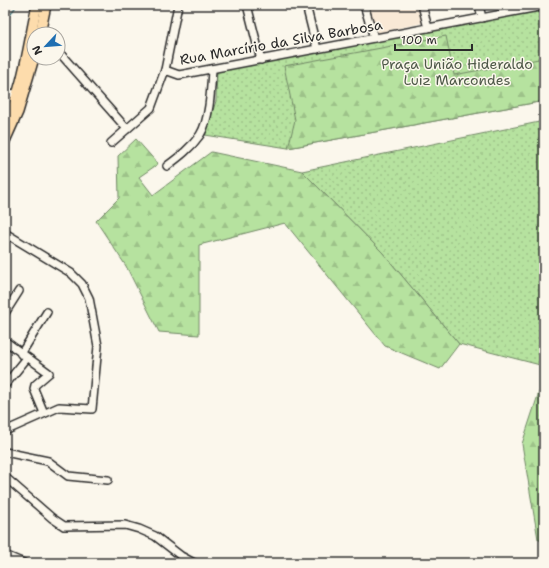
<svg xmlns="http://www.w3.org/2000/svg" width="549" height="568" viewBox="0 0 549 568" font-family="'Shantell Sans',sans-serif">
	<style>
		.built { fill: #f9e9d6 }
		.grass { fill: url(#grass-dots); stroke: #708665 }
		.forest { fill: url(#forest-firs); stroke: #708665 }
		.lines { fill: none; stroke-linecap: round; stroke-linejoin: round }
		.stream { stroke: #5a8a8f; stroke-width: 1.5 }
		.minor-casing { stroke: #2b2b2b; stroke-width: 10 }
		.major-casing { stroke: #2b2b2b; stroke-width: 12 }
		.minor { stroke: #fbf7ec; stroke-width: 7 }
		.major { stroke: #fddcac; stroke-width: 9 }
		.labels { text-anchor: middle; stroke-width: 3; stroke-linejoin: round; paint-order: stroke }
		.street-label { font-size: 14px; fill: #2b2b2b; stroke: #fbf7ec }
		.park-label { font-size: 14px; fill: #4e5948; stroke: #fbf7ec }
	</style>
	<defs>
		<pattern id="grass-dots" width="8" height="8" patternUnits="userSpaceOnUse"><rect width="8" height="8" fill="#b6e29f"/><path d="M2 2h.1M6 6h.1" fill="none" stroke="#9dc289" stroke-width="1.8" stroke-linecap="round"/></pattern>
		<pattern id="forest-firs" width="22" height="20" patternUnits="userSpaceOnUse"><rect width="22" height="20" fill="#b6e29f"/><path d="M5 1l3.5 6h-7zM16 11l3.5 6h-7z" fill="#9dc289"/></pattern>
	</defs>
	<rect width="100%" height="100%" fill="#fbf7ec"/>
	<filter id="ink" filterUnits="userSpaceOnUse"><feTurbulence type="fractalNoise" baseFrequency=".025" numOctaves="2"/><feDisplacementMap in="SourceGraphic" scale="8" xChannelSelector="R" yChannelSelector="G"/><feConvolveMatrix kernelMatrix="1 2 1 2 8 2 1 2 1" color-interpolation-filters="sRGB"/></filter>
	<g filter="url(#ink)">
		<path class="built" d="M369 5H418L422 23 376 33Z"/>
		<g class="grass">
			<path d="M539 11 544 30V101L288 148 205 135 216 101 217 70Z"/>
			<path d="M544 121V366L459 344 382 252 302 171Z"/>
		</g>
		<g class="forest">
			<path d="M446 36 454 75 544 58V101L288 148 295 120 284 66Z"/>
			<path d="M136 139 158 164 139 177 153 195 211 152 302 171 382 252 459 344 440 369 385 346 285 223 199 245V335L159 332 126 266 96 221 119 198 118 156Z"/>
			<path d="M544 377V543L538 539 522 444Z"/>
		</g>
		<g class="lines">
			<path class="stream" d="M5 20 15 8"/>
			<defs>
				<g id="minor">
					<path d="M247 5 261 60"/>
					<path d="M306 5 317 49"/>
					<path d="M364 5 374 38"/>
					<path d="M422 5 428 28"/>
					<path d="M479 5 482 18"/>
					<path d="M58 51 127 129"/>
					<path d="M165 70 179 75 544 6"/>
					<path d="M5 93 17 94"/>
					<path d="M111 143 151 108 165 70 178 5"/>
					<path d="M167 166C179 157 191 148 200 135 210 120 211 87 212 69"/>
					<path d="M5 233 71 273 82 284 89 298 98 346 92 409 59 407 5 431"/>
					<path d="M5 313 19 291"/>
					<path d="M5 341 49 373 35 385 34 389 44 413"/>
					<path d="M21 354 47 312"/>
					<path d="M5 385 27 358"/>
					<path d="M5 452 48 461 68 476 108 480"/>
					<path d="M5 477 52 518 64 526 125 525 139 529 155 536 181 556 194 563"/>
					<path d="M5 555 24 563"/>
				</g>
				<g id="major">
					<path d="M40 34 46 5"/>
					<path d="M5 124C24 88 28 44 37 5"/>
					<path d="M5 141 18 112 34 58"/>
				</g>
			</defs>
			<use href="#minor" class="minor-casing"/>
			<use href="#major" class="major-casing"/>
			<use href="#minor" class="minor"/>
			<use href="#major" class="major"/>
		</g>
	</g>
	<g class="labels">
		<g class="street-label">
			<text transform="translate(281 42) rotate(-10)" y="5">Rua Marcírio da Silva Barbosa</text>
		</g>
		<g class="park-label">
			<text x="457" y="69">Praça União Hideraldo<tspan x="457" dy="16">Luiz Marcondes</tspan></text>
		</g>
	</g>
	<rect width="549" height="568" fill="none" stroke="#fbf7ec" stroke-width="20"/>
	<rect x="10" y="10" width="529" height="548" fill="none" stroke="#2b2b2b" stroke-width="1.5" filter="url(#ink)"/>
	<g transform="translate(46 46) rotate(244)"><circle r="19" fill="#fbf7ec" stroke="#a8a59f"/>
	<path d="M0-3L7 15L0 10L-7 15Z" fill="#1f6fb2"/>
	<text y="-6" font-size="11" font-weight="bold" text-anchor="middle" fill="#2b2b2b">N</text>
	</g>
	<path d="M395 44v6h77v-6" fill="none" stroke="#2b2b2b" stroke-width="2"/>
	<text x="401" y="44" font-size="12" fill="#2b2b2b" stroke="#fbf7ec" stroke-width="3" paint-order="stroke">100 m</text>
</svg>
